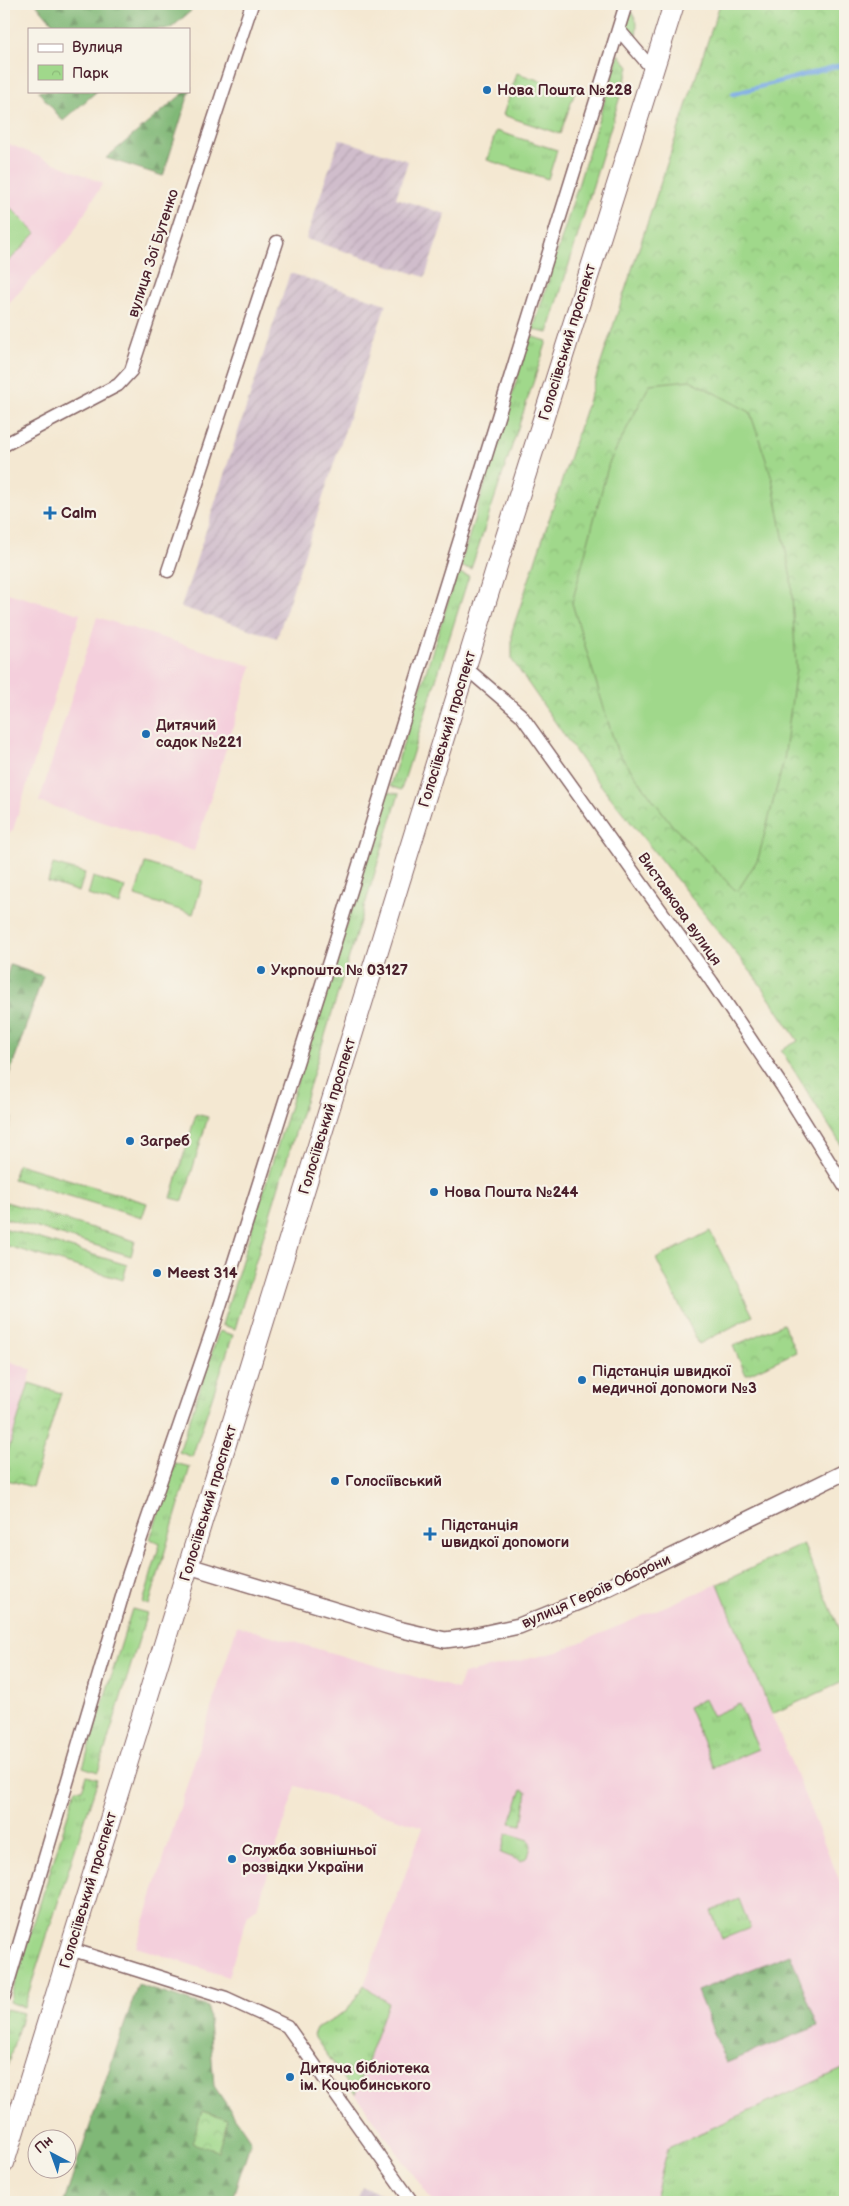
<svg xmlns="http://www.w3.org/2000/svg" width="849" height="2206" viewBox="0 0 849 2206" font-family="'Balsamiq Sans',sans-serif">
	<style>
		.built { fill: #f4cfdc }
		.industrial { fill: url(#industrial-furrows) }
		.grass { fill: url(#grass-tufts); stroke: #757c5b }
		.forest { fill: url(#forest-firs); stroke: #656c51 }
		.park { fill: url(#park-crowns); stroke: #757c5b }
		.pitch { fill: #a0d88b; stroke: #757c5b }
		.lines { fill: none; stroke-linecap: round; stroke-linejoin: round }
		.stream { stroke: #7cabe6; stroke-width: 4.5 }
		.minor-casing { stroke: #866565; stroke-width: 15 }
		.tertiary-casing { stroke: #866565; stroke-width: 18 }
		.trunk-casing { stroke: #866565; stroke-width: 22 }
		.minor { stroke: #fff; stroke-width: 12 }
		.tertiary { stroke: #fff; stroke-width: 15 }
		.trunk { stroke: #fff; stroke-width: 20 }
		.poi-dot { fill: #1f6fb2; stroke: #f7f3e8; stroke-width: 2 }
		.labels { text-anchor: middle; stroke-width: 4.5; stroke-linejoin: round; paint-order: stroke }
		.poi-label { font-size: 15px; font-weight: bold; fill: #4a1f2b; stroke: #f7f3e8; text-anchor: start }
		.street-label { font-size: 15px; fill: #4a1f2b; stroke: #f7f3e8 }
	</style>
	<defs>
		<pattern id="industrial-furrows" width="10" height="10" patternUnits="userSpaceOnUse" patternTransform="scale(1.25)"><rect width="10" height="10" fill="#d0bdcc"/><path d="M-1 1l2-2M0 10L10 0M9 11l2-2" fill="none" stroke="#b4a2af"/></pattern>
		<pattern id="grass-tufts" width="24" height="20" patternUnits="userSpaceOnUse" patternTransform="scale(1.25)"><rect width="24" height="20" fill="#a0d88b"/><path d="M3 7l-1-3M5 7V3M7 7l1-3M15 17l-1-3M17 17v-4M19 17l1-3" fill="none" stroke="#8bb978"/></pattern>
		<pattern id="forest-firs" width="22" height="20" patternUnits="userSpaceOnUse" patternTransform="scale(1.25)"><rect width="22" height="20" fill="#80b877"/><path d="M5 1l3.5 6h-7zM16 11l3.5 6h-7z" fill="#6b9562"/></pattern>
		<pattern id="park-crowns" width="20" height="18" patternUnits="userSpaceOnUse" patternTransform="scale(1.25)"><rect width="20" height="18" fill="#a0d88b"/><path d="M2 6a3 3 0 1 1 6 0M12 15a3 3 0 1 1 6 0" fill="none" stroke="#8bb978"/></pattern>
	</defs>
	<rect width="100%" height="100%" fill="#f7f3e8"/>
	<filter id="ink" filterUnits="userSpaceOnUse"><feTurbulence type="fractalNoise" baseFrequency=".02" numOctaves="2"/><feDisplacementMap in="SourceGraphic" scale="10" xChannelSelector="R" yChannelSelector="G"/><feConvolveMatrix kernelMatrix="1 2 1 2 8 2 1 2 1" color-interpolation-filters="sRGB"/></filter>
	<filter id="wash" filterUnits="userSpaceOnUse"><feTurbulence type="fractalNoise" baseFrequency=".0096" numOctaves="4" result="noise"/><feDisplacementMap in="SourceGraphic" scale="20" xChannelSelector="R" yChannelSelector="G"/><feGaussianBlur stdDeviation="1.12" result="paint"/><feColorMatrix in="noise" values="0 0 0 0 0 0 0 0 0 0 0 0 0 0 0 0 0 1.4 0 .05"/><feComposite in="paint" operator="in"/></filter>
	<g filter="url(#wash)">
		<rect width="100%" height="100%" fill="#f4e8d2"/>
		<g class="built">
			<path d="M4 142 103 183 69 239 4 308Z"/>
			<path d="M4 592 80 614 13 830 4 837Z"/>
			<path d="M97 617 252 666 194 851 39 802Z"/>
			<path d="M4 1359 32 1370 4 1465Z"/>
			<path d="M718 1584 845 1894V2202H433L313 2035 316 2028 347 2011 364 1985 423 1827 296 1786 257 1908 248 1915 228 1977 136 1947 237 1626 458 1689 463 1674 557 1652Z"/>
		</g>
		<g class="industrial">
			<path d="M339 139 408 161 396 198 446 214 425 277 306 239Z"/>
			<path d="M290 273 386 304 277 638 181 607Z"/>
			<path d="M362 2187 383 2194 389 2202H357Z"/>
		</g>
		<g class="grass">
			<path d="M631 11 637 23 636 45 624 31Z"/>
			<path d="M619 54 629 67 548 333 533 330Z"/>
			<path d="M517 73 575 92 560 134 503 115Z"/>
			<path d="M496 131 557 150 548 179 487 160Z"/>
			<path d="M530 336 547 341 471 569 460 566Z"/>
			<path d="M457 573 469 576 401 790 390 786Z"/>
			<path d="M387 792 399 794 235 1329 222 1325Z"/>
			<path d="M196 1114 208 1117 183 1201 171 1198Z"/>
			<path d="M18 1164 147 1203 142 1218 13 1179Z"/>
			<path d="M6 1202 135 1241 131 1256 4 1218Z"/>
			<path d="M4 1228 127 1265 123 1280 4 1245Z"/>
			<path d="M219 1331 233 1335 192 1457 179 1452Z"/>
			<path d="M175 1463 190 1467 149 1605 143 1603 160 1543 150 1539Z"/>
			<path d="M803 1544 845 1641V1681L772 1714 718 1584Z"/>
			<path d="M132 1609 147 1613 98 1772 83 1767Z"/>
			<path d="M704 1699 712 1716 739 1704 758 1749 714 1768 688 1707Z"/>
			<path d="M87 1776 98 1779 24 2007 9 2002 76 1789H82Z"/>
			<path d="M522 1789 527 1791 522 1825 510 1823Z"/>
			<path d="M507 1833 529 1840 531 1846 528 1857 521 1861 501 1853Z"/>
			<path d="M739 1899 750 1928 722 1939 711 1911Z"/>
			<path d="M364 1985 388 2003 355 2094 313 2035 316 2028 347 2011Z"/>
			<path d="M6 2009 23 2013 4 2077V2018Z"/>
			<path d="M845 2068V2195L843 2202H654L668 2148Z"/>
		</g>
		<g class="forest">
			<path d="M36 4H199L170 29H58Z"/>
			<path d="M191 87 163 176 106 158 186 91H189Z"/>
			<path d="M38 91H97L63 121Z"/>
			<path d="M10 965 43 976 4 1090V985Z"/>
			<path d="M4 1110 12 1118 4 1143Z"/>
			<path d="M790 1954 818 2026 726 2063 697 1991Z"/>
			<path d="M138 1985 208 2007 214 2086 251 2141 231 2202H64Z"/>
		</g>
		<g class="park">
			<path d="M720 4H845V1151L781 1050 798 1041 755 977 587 768 512 660V631Z"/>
			<path d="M53 864 85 873 79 892 48 882Z"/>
			<path d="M783 1324 796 1352 746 1375 733 1346Z"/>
			<path d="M29 1383 61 1393 32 1487 4 1479V1465Z"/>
			<path d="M202 2111 228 2119 218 2151 192 2143Z"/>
		</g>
		<g class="pitch">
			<path d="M4 201 36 233 9 261 4 256Z"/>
			<path d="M690 380 750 412 772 478 791 578 796 668 784 760 758 859 737 892 672 825 617 751 572 603 609 463 650 384Z"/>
			<path d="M145 863 203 881 193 914 135 896Z"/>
			<path d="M93 877 125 887 120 905 88 895Z"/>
			<path d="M710 1231 753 1316 699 1344 656 1259Z"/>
		</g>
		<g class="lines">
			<path class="stream" d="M733 94 845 64"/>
		</g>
	</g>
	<g filter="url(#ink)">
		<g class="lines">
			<defs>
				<g id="minor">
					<path d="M619 30 653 70"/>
					<path d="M4 445 118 385 131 371 252 4"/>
					<path d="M168 571 277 242"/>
					<path d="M466 668 521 715 712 982 782 1086 845 1187"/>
					<path d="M70 1949 226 1998 287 2026 412 2202"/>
					<path d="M4 1996 129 1573 214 1325 327 968 626 4"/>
				</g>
				<path id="tertiary" d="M189 1566 394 1628 445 1640 468 1637 519 1626 583 1600 845 1472"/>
				<path id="trunk" d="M4 2163 500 556 674 4"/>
			</defs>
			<use href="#minor" class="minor-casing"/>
			<use href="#tertiary" class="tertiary-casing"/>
			<use href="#trunk" class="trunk-casing"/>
			<use href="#minor" class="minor"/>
			<use href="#tertiary" class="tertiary"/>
			<use href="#trunk" class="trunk"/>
		</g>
	</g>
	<g class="poi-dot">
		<circle cx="487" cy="90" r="5"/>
		<path d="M47.5 505.5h5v5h5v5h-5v5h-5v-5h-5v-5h5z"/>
		<circle cx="146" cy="734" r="5"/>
		<circle cx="261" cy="970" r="5"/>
		<circle cx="130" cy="1141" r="5"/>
		<circle cx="434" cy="1192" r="5"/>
		<circle cx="157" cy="1273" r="5"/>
		<circle cx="582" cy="1380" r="5"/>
		<circle cx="335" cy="1481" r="5"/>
		<path d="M427.5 1526.5h5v5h5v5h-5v5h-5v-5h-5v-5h5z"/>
		<circle cx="232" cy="1859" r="5"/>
		<circle cx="290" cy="2077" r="5"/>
	</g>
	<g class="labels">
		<g class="poi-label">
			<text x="497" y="95">Нова Пошта №228</text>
			<text x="61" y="518">Calm</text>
			<text x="156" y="730">Дитячий<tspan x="156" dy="17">садок №221</tspan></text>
			<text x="271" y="975">Укрпошта № 03127</text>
			<text x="140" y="1146">Загреб</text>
			<text x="444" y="1197">Нова Пошта №244</text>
			<text x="167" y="1278">Meest 314</text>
			<text x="592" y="1376">Підстанція швидкої<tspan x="592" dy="17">медичної допомоги №3</tspan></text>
			<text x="345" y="1486">Голосіївський</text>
			<text x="441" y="1530">Підстанція<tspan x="441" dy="17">швидкої допомоги</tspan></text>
			<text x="242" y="1855">Служба зовнішньої<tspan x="242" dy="17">розвідки України</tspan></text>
			<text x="300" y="2073">Дитяча бібліотека<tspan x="300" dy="17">ім. Коцюбинського</tspan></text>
		</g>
		<g class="street-label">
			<text transform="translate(153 253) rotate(-72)" y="5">вулиця Зої Бутенко</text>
			<text transform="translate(567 342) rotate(-73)" y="5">Голосіївський проспект</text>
			<text transform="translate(447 729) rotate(-73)" y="5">Голосіївський проспект</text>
			<text transform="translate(680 909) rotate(55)" y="5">Виставкова вулиця</text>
			<text transform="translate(327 1116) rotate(-73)" y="5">Голосіївський проспект</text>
			<text transform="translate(208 1503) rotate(-73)" y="5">Голосіївський проспект</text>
			<text transform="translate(596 1591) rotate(-24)" y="5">вулиця Героїв Оборони</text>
			<text transform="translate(88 1890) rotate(-73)" y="5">Голосіївський проспект</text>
		</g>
	</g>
	<rect width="849" height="2206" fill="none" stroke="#f7f3e8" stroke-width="20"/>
	<rect x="28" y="28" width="162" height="65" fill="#f7f3e8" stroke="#b29e9c"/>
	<rect x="38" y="44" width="25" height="8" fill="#ffffff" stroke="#b29e9c"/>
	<text x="72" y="52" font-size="15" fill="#4a1f2b">Вулиця</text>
	<rect x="38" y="65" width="25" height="15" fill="url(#park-crowns)" stroke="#b29e9c"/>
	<text x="72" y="78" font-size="15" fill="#4a1f2b">Парк</text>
	<g transform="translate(52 2154) rotate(319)"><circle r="24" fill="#f7f3e8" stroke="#b29e9c"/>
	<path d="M0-4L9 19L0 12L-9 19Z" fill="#1f6fb2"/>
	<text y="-8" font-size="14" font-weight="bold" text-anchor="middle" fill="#4a1f2b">Пн</text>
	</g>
</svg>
